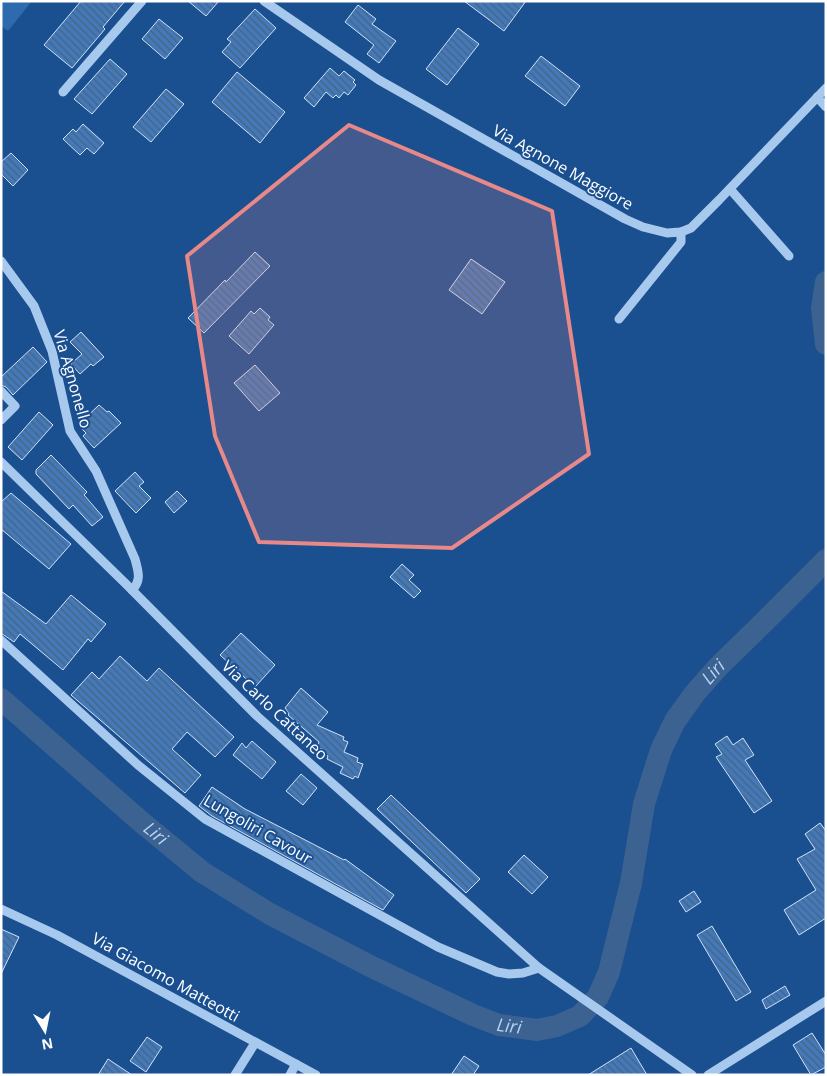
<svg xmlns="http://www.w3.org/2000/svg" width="827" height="1076" viewBox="0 0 827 1076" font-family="'Open Sans',sans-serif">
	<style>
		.pitch { fill: #2d6aae }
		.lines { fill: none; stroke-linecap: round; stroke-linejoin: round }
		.river { stroke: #3b6290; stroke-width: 22 }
		.building { fill: url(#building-back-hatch); stroke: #cee3fa }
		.minor { stroke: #a8c9ee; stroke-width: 9 }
		.marked { fill: #e88989; fill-opacity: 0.2; stroke: #e88989; stroke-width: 4; stroke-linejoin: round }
		.labels { text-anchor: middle; stroke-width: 4; stroke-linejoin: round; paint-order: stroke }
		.street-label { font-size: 16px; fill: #fff; stroke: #1a4f90 }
		.water-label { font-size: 18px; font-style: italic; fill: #b4d3f5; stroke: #1a4f90 }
	</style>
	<defs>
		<pattern id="building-back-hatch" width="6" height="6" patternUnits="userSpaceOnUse" patternTransform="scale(1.25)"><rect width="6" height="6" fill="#4379b8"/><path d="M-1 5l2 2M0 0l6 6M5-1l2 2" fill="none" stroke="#486282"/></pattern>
	</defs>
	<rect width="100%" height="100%" fill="#1a4f90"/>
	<path class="pitch" d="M1 1H32L8 31 1 26Z"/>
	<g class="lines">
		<g class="river">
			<path d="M826 282 822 308 826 344"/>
			<path id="s1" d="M1 699 139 820 202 872 270 914 372 967 473 1015 499 1025 537 1030 557 1026 580 1016 598 997 609 972 631 883 644 804 661 750 675 721 695 693 719 666 763 623 826 560"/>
		</g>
	</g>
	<g class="building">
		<path d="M81 1H125L103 27 105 29 72 68 44 45Z"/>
		<path d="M188 1H219L206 16Z"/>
		<path d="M464 1H526L504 31Z"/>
		<path d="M358 5 376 19 372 24 396 41 379 63 367 54 374 45 345 22Z"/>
		<path d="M255 9 276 28 240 68 222 52 231 42 227 39Z"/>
		<path d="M159 19 183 38 165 59 142 39Z"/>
		<path d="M458 28 479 44 447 85 426 69Z"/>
		<path d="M541 56 580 86 565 106 525 76Z"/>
		<path d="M110 59 127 74 92 114 74 99Z"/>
		<path d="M330 68 339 76 344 71 355 80 353 82 356 85 348 95 344 92 339 98 336 95 333 98 326 92 314 107 304 98Z"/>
		<path d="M237 72 285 112 260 143 212 102Z"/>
		<path d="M166 89 184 104 151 142 133 127Z"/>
		<path d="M83 124 104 143 94 154 87 148 80 155 63 139 73 129 76 132Z"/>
		<path d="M11 153 28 170 13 186 1 174V162Z"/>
		<path d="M255 252 270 266 204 333 188 318 225 280 226 282Z"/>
		<path d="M471 259 505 282 482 314 449 290Z"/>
		<path d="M260 308 270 317 268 320 274 325 249 354 229 336 251 311 254 314Z"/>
		<path d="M81 332 104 357 93 366 91 364 80 374 71 364 82 354 70 342Z"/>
		<path d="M33 347 47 362 13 395 6 387 1 385V377Z"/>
		<path d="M255 365 280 393 259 411 234 383Z"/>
		<path d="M99 405 107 412 109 411 121 423 94 448 83 436 86 433 78 425Z"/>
		<path d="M39 412 53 425 22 460 8 447Z"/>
		<path d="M51 455 87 492 84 495 103 517 92 526 73 505 69 509 36 474V470Z"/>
		<path d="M135 472 144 482 139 486 151 498 136 513 115 491Z"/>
		<path d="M177 491 187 501 174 513 165 502Z"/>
		<path d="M11 493 71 544 49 569 1 529V502Z"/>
		<path d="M402 564 414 575 409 580 421 591 414 598 390 577Z"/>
		<path d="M1 591 46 624 71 595 106 624 91 642 88 639 63 670 20 634 14 642 1 633Z"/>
		<path d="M241 633 275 665 255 687 220 655Z"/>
		<path d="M120 656 147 681 159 668 234 737 215 757 187 732 172 749 201 775 185 793 71 695 92 672 99 679Z"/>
		<path d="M301 688 328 712 317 725 344 737 343 740 348 742 344 752 358 758 357 762 363 764 358 778 355 776 353 779 340 773 343 767 327 759 328 756 322 754 324 750 317 747 319 742 288 715 289 714 285 708Z"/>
		<path d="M727 736 733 745 743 738 754 755 745 760 772 801 754 813 716 757 722 754 715 744Z"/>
		<path d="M252 741 276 762 262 779 233 755 242 743 246 748Z"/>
		<path d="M301 774 317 788 303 805 286 791Z"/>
		<path d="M212 787 245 809 344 860 345 859 394 895 383 910 212 816 199 806Z"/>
		<path d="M391 795 480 879 466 893 377 809Z"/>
		<path d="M820 823 826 831V918L799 935 784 910 816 890 797 859 815 849 805 834Z"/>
		<path d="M524 855 548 877 532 894 508 872Z"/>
		<path d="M694 891 701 902 686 912 679 901Z"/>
		<path d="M712 926 751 992 736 1001 697 935Z"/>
		<path d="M1 929 19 937 1 974Z"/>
		<path d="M785 986 790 995 766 1009 762 1000Z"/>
		<path d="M812 1033 826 1055V1067L811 1075 793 1045Z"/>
		<path d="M147 1037 162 1047 146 1072 130 1061Z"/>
		<path d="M631 1048 647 1075H588Z"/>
		<path d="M464 1056 479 1066 473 1075H451Z"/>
		<path d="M108 1059 132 1075H98Z"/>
	</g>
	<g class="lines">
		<g class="minor">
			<path d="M264 1 379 80 625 219 643 227 667 233 681 232 691 228 719 200 826 88"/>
			<path d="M63 92 142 1"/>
			<path d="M817 97 826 107"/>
			<path d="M730 189 789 256"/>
			<path d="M1 261 34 306 52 351 70 431 96 471 135 559C138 571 142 580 132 590"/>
			<path d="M619 319 681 242V232"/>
			<path d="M1 391 15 406 1 420"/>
			<path d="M1 462 126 584 257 716 539 968 692 1075"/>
			<path d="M1 640 138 765 205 819 438 947 497 972 509 974 523 973 539 968"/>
			<path d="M1 909 57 935 316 1075"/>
			<path d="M235 1075 255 1043"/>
			<path d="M290 1075 296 1064"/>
			<path d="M708 1075 826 1001"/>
		</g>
	</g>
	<path class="marked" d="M349 125 552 211 589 454 452 548 259 542 215 436 187 256Z"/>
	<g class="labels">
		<g class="street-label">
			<text transform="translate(563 167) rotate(29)" y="6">Via Agnone Maggiore</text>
			<text transform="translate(73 379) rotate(74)" y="6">Via Agnonello</text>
			<text transform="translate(275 710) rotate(43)" y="6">Via Carlo Cattaneo</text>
			<text transform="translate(258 829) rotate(30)" y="6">Lungoliri Cavour</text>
			<text transform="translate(166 977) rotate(29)" y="6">Via Giacomo Matteotti</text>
		</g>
		<g class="water-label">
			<text dy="6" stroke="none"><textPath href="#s1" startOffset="1060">Liri</textPath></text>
			<text dy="6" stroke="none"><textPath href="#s1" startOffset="205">Liri</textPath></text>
			<text dy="6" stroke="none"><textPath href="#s1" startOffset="610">Liri</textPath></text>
		</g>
	</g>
	<rect width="827" height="1076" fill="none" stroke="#ffffff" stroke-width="5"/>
	<g transform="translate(45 1031) rotate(170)" stroke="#1a4f90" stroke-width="4" paint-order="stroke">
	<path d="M0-4L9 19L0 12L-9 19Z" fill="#ffffff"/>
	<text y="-8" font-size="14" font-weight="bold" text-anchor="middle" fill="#ffffff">N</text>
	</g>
</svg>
